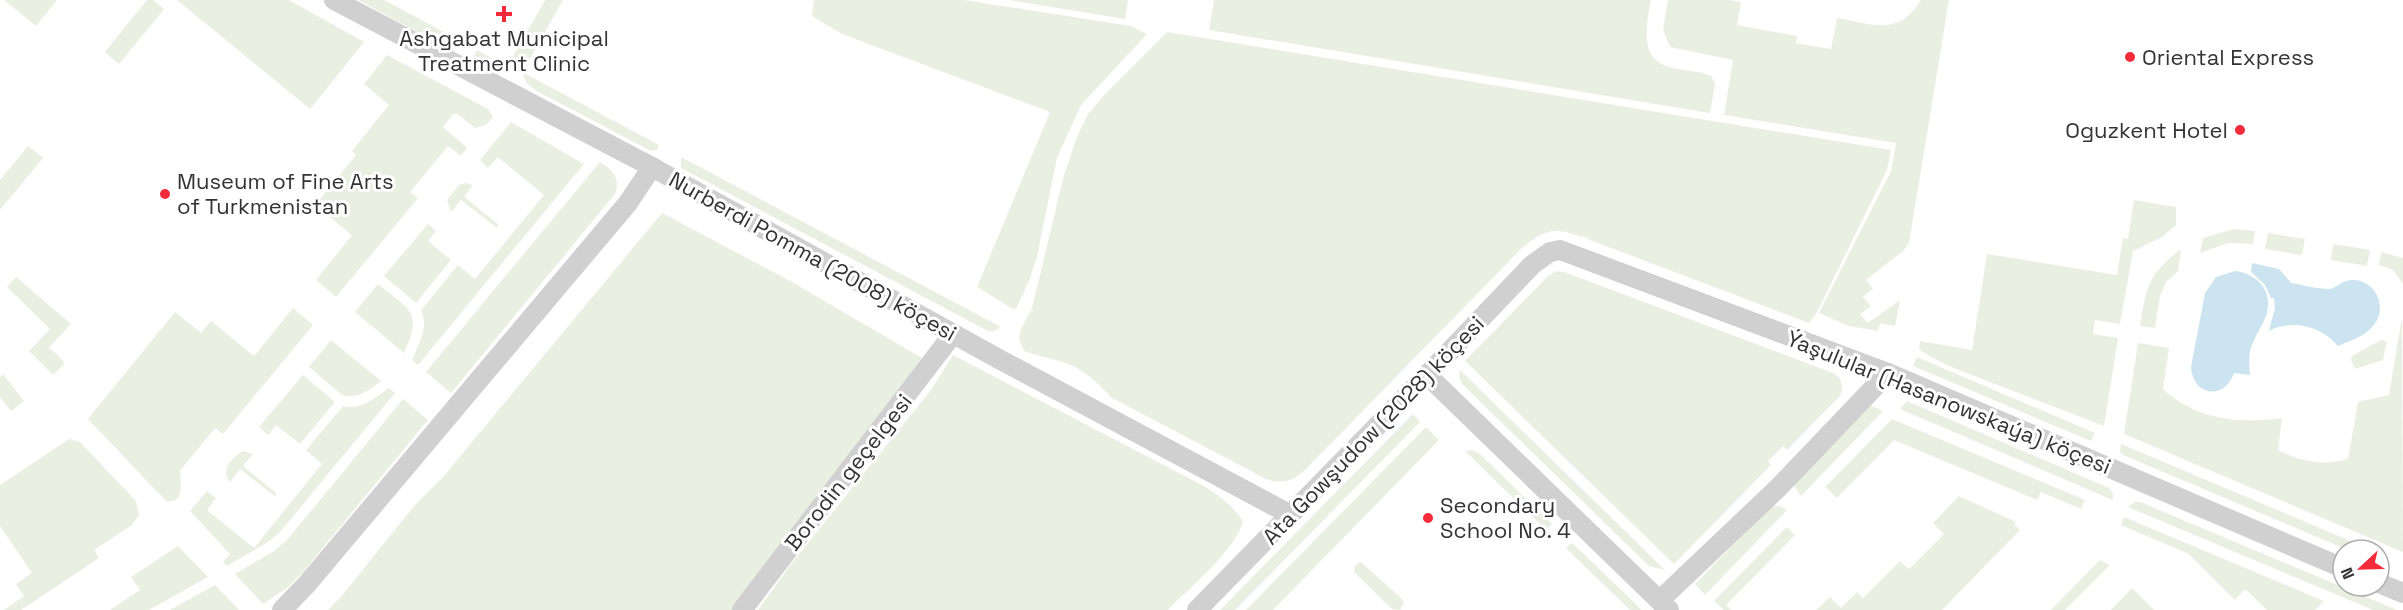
<svg xmlns="http://www.w3.org/2000/svg" width="2403" height="610" viewBox="0 0 2403 610" font-family="'Space Grotesk',sans-serif">
	<style>
		.green { fill: #e9f0e1 }
		.water { fill: #cce3f0 }
		.lines { fill: none; stroke-linecap: round; stroke-linejoin: round }
		.minor { stroke: #d0d0d0; stroke-width: 20 }
		.poi-dot { fill: #f42b3b; stroke: #fff; stroke-width: 2 }
		.labels { text-anchor: middle; stroke-width: 6; stroke-linejoin: round; paint-order: stroke }
		.poi-label { font-size: 22px; fill: #333; stroke: #fff; text-anchor: start }
		.street-label { font-size: 22px; fill: #333; stroke: #fff }
	</style>
	<rect width="100%" height="100%" fill="#fff"/>
	<g class="green">
		<path d="M4 0H57L36 26Z"/>
		<path d="M147 0H153L164 9 119 64 105 52Z"/>
		<path d="M177 0H289L364 42 310 109Z"/>
		<path d="M358 0H384L459 40 453 51Z"/>
		<path d="M545 0H563L526 66 512 58Z"/>
		<path d="M814 0H964L1131 26 1147 34 1081 105 1057 158 1037 257 1029 281 1016 309 1011 308 977 287 1050 112 842 34 812 16Z"/>
		<path d="M1008 0H1128L1125 19Z"/>
		<path d="M1214 0H1651C1646 26 1638 61 1673 68 1686 71 1699 71 1711 76L1715 84 1710 113 1209 30Z"/>
		<path d="M1668 0H1728L1741 2 1737 25 1797 36 1796 43 1831 49 1837 18C1873 24 1898 37 1921 0H1949L1909 243 1903 251 1866 280 1873 289 1863 297 1871 306 1860 314 1868 323 1900 300 1895 326 1880 323 1878 331 1849 326 1819 313 1891 171 1896 143 1724 115 1733 60 1670 47 1663 30Z"/>
		<path d="M1167 32 1891 150 1887 170 1816 314 1809 323 1590 240 1584 236 1581 237C1555 226 1543 230 1522 248L1304 471C1291 482 1282 484 1266 479L1112 398C1099 384 1082 367 1062 362 1049 358 1037 356 1024 351L1019 339 1021 329 1032 308 1064 175 1077 137 1088 114 1106 93Z"/>
		<path d="M477 50 505 65 499 75 472 61Z"/>
		<path d="M387 55 488 109 493 117 486 125 475 128 458 114H453L443 127 467 148 461 156 448 146 410 192 418 198 336 297 316 280 352 235 315 205 356 155 352 151 389 105 364 84Z"/>
		<path d="M522 72 659 145 657 150 651 151 535 90 526 82Z"/>
		<path d="M511 122 584 164 418 365 412 360C419 344 429 327 421 310L458 265 475 279 544 195 498 157 488 168 480 160Z"/>
		<path d="M28 146 43 158 0 210V180Z"/>
		<path d="M681 157 1001 327 994 331H988L681 168Z"/>
		<path d="M600 162C612 169 621 179 615 194L451 393 426 372Z"/>
		<path d="M466 183 473 185 464 197 498 224 497 228 461 200 451 212 447 200 459 185Z"/>
		<path d="M2134 200 2176 207V225L2162 237 2133 251 2120 324 2095 320 2093 334 2118 338 2104 426 1946 365 1921 351 1919 348 1920 341 1972 350 1987 254 2117 275 2123 238 2128 239Z"/>
		<path d="M662 213 792 282 922 358 733 610H328L341 597 414 506 443 477Z"/>
		<path d="M428 224 436 231 428 241 451 260 416 303 384 276Z"/>
		<path d="M2233 229 2255 231 2253 244 2228 243 2200 253 2203 238Z"/>
		<path d="M2268 233 2305 239 2302 255 2265 249Z"/>
		<path d="M2333 244 2370 250 2367 266 2331 260Z"/>
		<path d="M2181 249 2178 271 2166 282 2160 296 2155 328 2140 326C2147 285 2147 276 2181 249Z"/>
		<path d="M2381 252 2403 258V284L2393 270 2379 265Z"/>
		<path d="M1556 271 1564 272 1833 373C1842 378 1844 386 1840 396L1787 450 1783 446 1768 461 1771 465 1674 564 1465 361 1547 277Z"/>
		<path d="M16 277 71 324 49 347 65 363 53 375 29 351 50 329 7 287Z"/>
		<path d="M378 284C409 310 424 311 404 353L355 312Z"/>
		<path d="M293 308 313 325 223 434 215 428 180 471C181 483 184 505 166 501L88 419 175 312 201 333 211 321 254 356Z"/>
		<path d="M2402 317 2403 552 2124 434 2138 343 2169 348 2163 389C2197 420 2239 424 2282 418L2278 450C2301 462 2323 466 2348 459L2358 402 2389 395Z"/>
		<path d="M331 340 381 381C369 390 357 400 342 395L309 367Z"/>
		<path d="M2381 340 2387 341 2383 360 2355 369 2351 360 2352 356Z"/>
		<path d="M953 355 1202 485C1218 495 1233 505 1243 521 1236 550 1189 588 1168 610H758L791 564 931 390Z"/>
		<path d="M1917 357 2095 433 2091 441 1913 366Z"/>
		<path d="M1460 370 1665 570 1649 566 1462 384 1459 377Z"/>
		<path d="M3 374 24 401 11 411 0 397V377Z"/>
		<path d="M303 375 335 402 300 444 276 425 268 435 259 427Z"/>
		<path d="M389 388 395 393 280 532 268 542 227 566 223 562 230 554 190 511 207 491 216 498 207 510 254 548 322 464 306 450 343 406C360 411 375 398 389 388Z"/>
		<path d="M403 399 428 420 303 572 288 587 263 604 235 574 274 551 288 539Z"/>
		<path d="M1907 401 2109 488 2113 494V500L1900 409Z"/>
		<path d="M1869 405 1883 411 1801 496 1794 485Z"/>
		<path d="M1413 414 1420 422 1235 610H1220Z"/>
		<path d="M1892 419 2085 500 2081 509 2041 492 2037 500 1894 440 1837 498 1825 487Z"/>
		<path d="M1426 427 1439 440 1273 610H1246Z"/>
		<path d="M69 439 80 442 136 501 139 515 132 525 94 550 99 558 21 610H4L24 596 16 584 32 573 0 526V485Z"/>
		<path d="M2121 444 2372 550H2348L2123 455 2120 451Z"/>
		<path d="M1472 450 1480 454 1552 524 1546 530 1465 451Z"/>
		<path d="M243 451 253 454 243 466 276 493V497L240 469 230 482C220 470 232 457 243 451Z"/>
		<path d="M1959 496 2016 522 2014 524 2020 530 1942 610H1816L1830 597 1841 608 1857 592 1863 598 1900 561 1909 569 1944 534 1933 523Z"/>
		<path d="M2135 502H2140L2397 610H2373L2128 507Z"/>
		<path d="M1780 506 1787 510 1705 595 1695 584 1770 507Z"/>
		<path d="M2124 517 2324 601 2315 610H2267L2245 589 2235 600 2189 554 2121 525Z"/>
		<path d="M1787 527 1795 535 1726 605 1731 610H1724L1714 601Z"/>
		<path d="M1572 543 1638 606 1641 610H1630L1566 548Z"/>
		<path d="M178 546 208 577 149 610H110L140 590 131 577Z"/>
		<path d="M2100 560 2110 565 2065 610H2051Z"/>
		<path d="M1361 562 1402 599 1404 603 1400 610 1392 609 1355 573 1354 566Z"/>
		<path d="M215 585 239 610H170Z"/>
		<path d="M2132 588 2154 610H2111Z"/>
	</g>
	<g class="water">
		<path d="M2252 263 2279 269 2291 283C2303 285 2317 289 2329 289 2337 288 2343 279 2354 280 2378 281 2389 312 2371 328 2363 337 2349 341 2338 346 2321 326 2292 319 2269 331L2275 308 2274 298H2271L2265 285 2251 272Z"/>
		<path d="M2235 271C2256 273 2273 290 2267 313 2263 326 2253 338 2250 351 2249 359 2249 367 2250 375L2234 373C2224 401 2193 396 2191 367L2205 293 2216 277Z"/>
	</g>
	<g class="lines">
		<g class="minor">
			<path d="M334 0 652 167 997 358 1291 515"/>
			<path d="M1427 375 1669 610"/>
			<path d="M2379 583 2403 593"/>
			<path d="M1660 600 1778 488 1888 373"/>
			<path d="M282 610 307 584 628 203 652 167"/>
			<path d="M742 610 953 334"/>
			<path d="M1197 610 1427 375 1532 265 1550 252 1560 250 1888 373 2343 568"/>
		</g>
	</g>
	<g class="poi-dot">
		<path d="M501 5h6v6h6v6h-6v6h-6v-6h-6v-6h6z"/>
		<circle cx="2130" cy="57" r="6"/>
		<circle cx="2240" cy="130" r="6"/>
		<circle cx="165" cy="194" r="6"/>
		<circle cx="1428" cy="518" r="6"/>
	</g>
	<g class="labels">
		<g class="poi-label">
			<text x="504" y="46" text-anchor="middle">Ashgabat Municipal<tspan x="504" dy="25">Treatment Clinic</tspan></text>
			<text x="2142" y="65">Oriental Express</text>
			<text x="2228" y="138" text-anchor="end">Oguzkent Hotel</text>
			<text x="177" y="189">Museum of Fine Arts<tspan x="177" dy="25">of Turkmenistan</tspan></text>
			<text x="1440" y="513">Secondary<tspan x="1440" dy="25">School No. 4</tspan></text>
		</g>
		<g class="street-label">
			<text transform="translate(813 256) rotate(29)" y="8">Nurberdi Pomma (2008) köçesi</text>
			<text transform="translate(1949 402) rotate(22)" y="8">Ýaşulular (Hasanowskaýa) köçesi</text>
			<text transform="translate(1373 430) rotate(-46)" y="8">Ata Gowşudow (2028) köçesi</text>
			<text transform="translate(848 472) rotate(-52)" y="8">Borodin geçelgesi</text>
		</g>
	</g>
	<g transform="translate(2361 568) rotate(248)"><circle r="28" fill="#ffffff" stroke="#adadad" stroke-width="1.5"/>
	<path d="M0-4.5L10 22L0 15L-10 22Z" fill="#f42b3b"/>
	<text y="-9" font-size="16" font-weight="bold" text-anchor="middle" fill="#333333">N</text>
	</g>
</svg>
